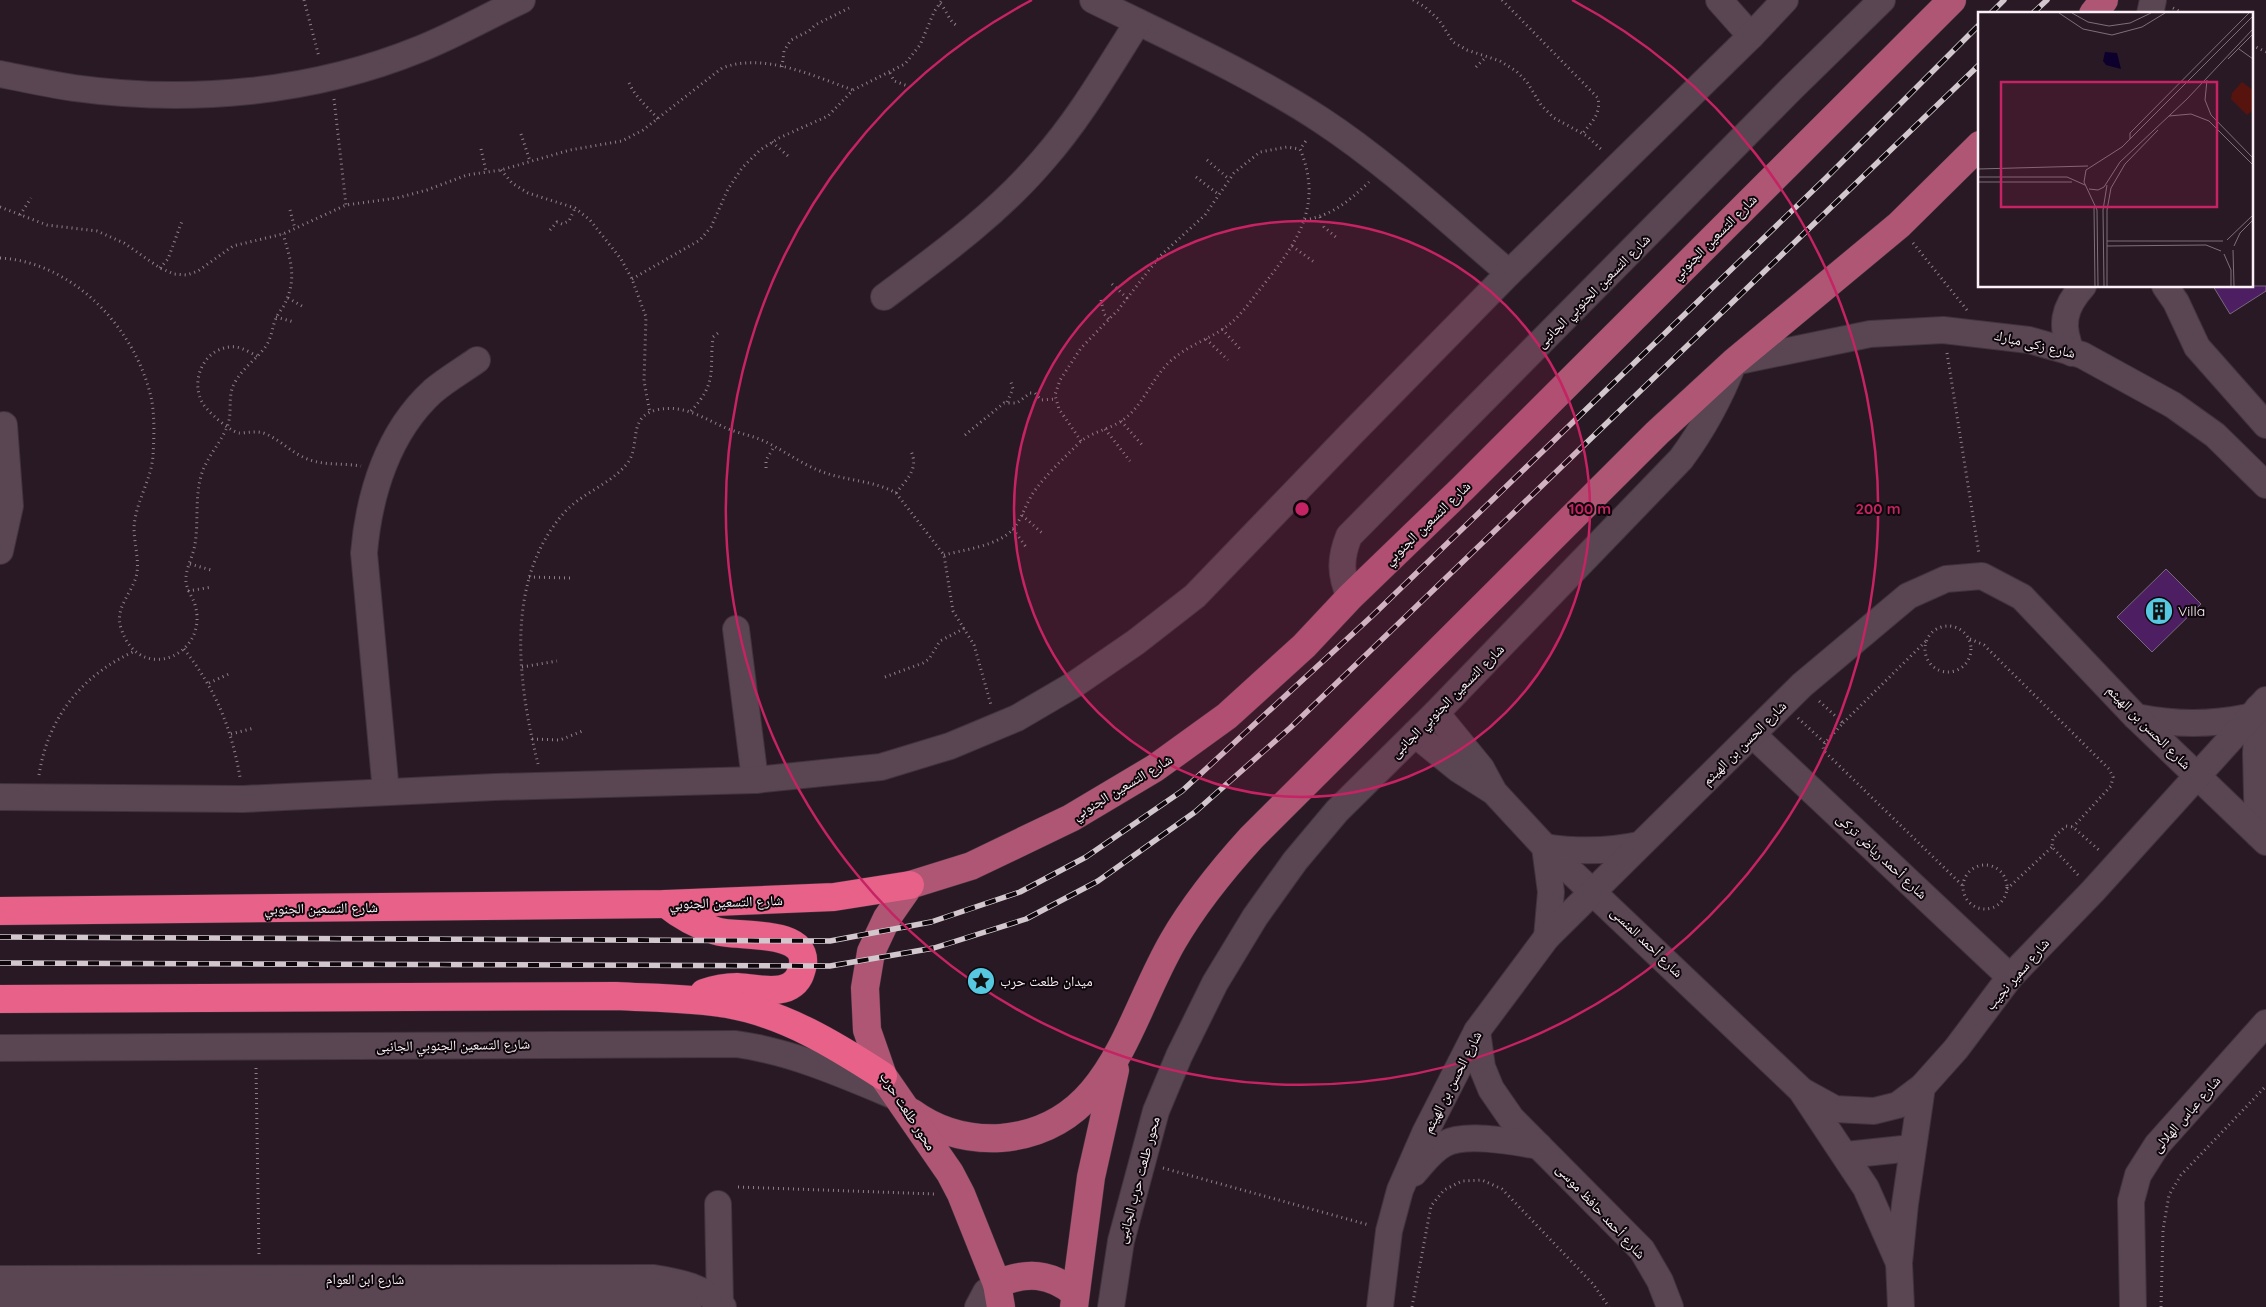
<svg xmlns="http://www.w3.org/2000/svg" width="2266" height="1307" viewBox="0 0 2266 1307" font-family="Quicksand,'Noto Naskh Arabic',sans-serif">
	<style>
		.building { fill: #4d1f62; stroke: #76697c }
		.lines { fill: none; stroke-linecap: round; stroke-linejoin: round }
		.minor-casing { stroke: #40333c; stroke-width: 28 }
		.major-casing { stroke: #40333c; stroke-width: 29 }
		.highway-casing { stroke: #40333c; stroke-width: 29 }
		.path { stroke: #8e8089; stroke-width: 3; stroke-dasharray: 1 4; stroke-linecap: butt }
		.minor { stroke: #594652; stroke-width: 26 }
		.major { stroke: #ae5673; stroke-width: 28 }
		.highway { stroke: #e76189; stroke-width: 28 }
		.rail-casing { stroke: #d3c7ce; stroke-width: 5.5 }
		.rail { stroke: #0d060b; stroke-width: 4; stroke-dasharray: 11; stroke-linecap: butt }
		.ring { fill: none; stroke: #c52363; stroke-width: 2.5 }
		.labels { text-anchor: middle; stroke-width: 4; stroke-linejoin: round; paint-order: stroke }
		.street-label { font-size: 14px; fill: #fdf1f8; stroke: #0d060b }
		.poi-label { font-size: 14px; fill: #fdf1f8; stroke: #0d060b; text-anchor: start }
		.inset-road { fill: none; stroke: #7e6f79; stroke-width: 1 }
		.view { fill: #c52363; fill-opacity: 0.15; stroke: #c52363; stroke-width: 2.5 }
		.inset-edge { fill: none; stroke: #fdf1f8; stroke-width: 2.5 }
		.centre { fill: #c52363; stroke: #0d060b; stroke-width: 2.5 }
		.ring-label { font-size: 15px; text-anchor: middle; font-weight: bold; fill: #c52363; stroke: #0d060b; stroke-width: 4; stroke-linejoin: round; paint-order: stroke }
	</style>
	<rect width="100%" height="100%" fill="#291924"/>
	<g class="building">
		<path d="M2213 286H2266V291L2230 314Z"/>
		<path d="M2166 569 2201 604 2152 652 2117 617Z"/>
	</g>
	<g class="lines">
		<defs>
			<g id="minor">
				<path d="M1093 0C1170 38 1249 73 1321 120 1388 164 1448 221 1509 273"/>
				<path d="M1719 0 1751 36"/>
				<path d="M2150 14 2153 0"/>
				<path d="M0 74C25 79 49 84 74 88 190 104 312 93 420 49 455 35 488 16 522 0"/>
				<path d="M2165 286 2176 302 2197 347 2266 425"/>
				<path d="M884 297C940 255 997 214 1043 160 1080 118 1108 69 1138 22"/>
				<path d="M2072 353C2060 326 2063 308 2083 286"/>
				<path d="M0 551 10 506 4 425"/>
				<path d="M1350 597C1340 575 1340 558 1349 536L1791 89 1882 0"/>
				<path d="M736 629 755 780"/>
				<path d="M2258 708 2256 754 2258 834"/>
				<path d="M1436 713 1481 768 1494 792 1545 847 1801 1090 1866 1188 1899 1263"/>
				<path d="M2136 717C2176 725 2210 725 2249 717"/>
				<path d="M1415 734 1458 769 1491 790"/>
				<path d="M1753 735 2010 977"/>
				<path d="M386 792 364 553C369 494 388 432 433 391 446 380 463 370 477 360"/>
				<path d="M0 797 243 799 495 787 755 780 881 767 950 746 1017 718 1075 684 1136 642 1195 596 1350 435 1509 273 1751 36 1785 0"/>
				<path d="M1547 937 1551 892 1545 847C1578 852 1607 852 1639 845"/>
				<path d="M1477 1031 1482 1067 1491 1089 1511 1118 1642 1250 1660 1281 1670 1307"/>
				<path d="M0 1048 736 1044C793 1052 844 1075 897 1097"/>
				<path d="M1804 1092 1835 1109 1874 1111 1898 1105 1922 1087"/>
				<path d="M1846 1155 1912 1148"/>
				<path d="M1414 1173C1423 1163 1431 1151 1444 1144 1466 1132 1515 1142 1539 1146"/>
				<path d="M718 1204 720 1304"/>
				<path d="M0 1279 654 1278C680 1282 704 1287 723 1307"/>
				<path d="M0 1299 648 1297H665L688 1307"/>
				<path d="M978 1307 986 1292 997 1284"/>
				<path d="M1111 1307 1121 1241 1156 1111 1179 1056 1215 983 1255 917 1295 861 1337 811 1436 713 1681 459C1704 428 1720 398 1734 362L1870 334 1943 330 2029 340 2082 355 2173 405 2215 435 2266 485"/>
				<path d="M1380 1307 1389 1231 1400 1190 1425 1133 1477 1031 1547 937 1802 685 1908 596 1946 579 1982 576 2022 597 2136 717 2266 842"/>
				<path d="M1901 1307 1899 1263 1905 1204 1922 1087 1956 1049 2010 977 2093 891 2266 700"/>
				<path d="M2133 1307 2131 1201 2138 1175 2157 1145 2266 1023"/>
			</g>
			<g id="major">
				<path d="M2093 14 2104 0"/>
				<path d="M911 1112C937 1131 968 1140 1001 1138 1111 1129 1127 1020 1173 941 1195 903 1222 870 1251 838L1657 433 1734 362 1899 225 1980 145"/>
				<path d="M997 1284C1027 1271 1050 1273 1075 1293"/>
				<path d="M1001 1307 997 1284 961 1194 950 1173 883 1076 867 1030 865 988 871 952 887 918 910 885 971 866 1071 818 1155 768 1227 716 1304 646 1350 597 1463 488 1952 0"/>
				<path d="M1074 1307 1091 1177 1115 1070"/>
			</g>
			<g id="highway">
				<path d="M666 904C681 916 697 925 716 931 737 938 807 928 803 964 801 973 799 981 790 986 777 994 752 988 737 987 725 987 715 989 704 993"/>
				<path d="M0 911 666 904 834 897 910 885"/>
				<path d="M0 999 616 996C653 998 691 998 727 1004 785 1014 835 1045 883 1076"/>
			</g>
		</defs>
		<use href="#minor" class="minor-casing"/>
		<use href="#major" class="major-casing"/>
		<use href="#highway" class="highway-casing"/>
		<g class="path">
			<path d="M304 0 319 57"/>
			<path d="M1413 0 1425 7 1439 20 1453 42 1467 50 1500 61 1516 71 1527 82 1541 105 1554 118 1587 136 1603 151"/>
			<path d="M1502 0 1598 98C1601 114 1592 122 1582 134"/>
			<path d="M940 4C947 10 948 20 956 25"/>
			<path d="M2173 8 2185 14"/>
			<path d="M2252 45 2266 52"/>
			<path d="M782 67 784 51 791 40 809 31 815 25 849 8"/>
			<path d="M1476 67 1486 57"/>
			<path d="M890 73 894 81 908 86"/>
			<path d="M629 83C636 98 647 106 658 119"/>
			<path d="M334 99 346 205"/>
			<path d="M521 134 530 161"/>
			<path d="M772 142 788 156"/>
			<path d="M481 149 486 171"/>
			<path d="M1207 160 1229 179"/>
			<path d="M501 170 512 183 528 193 575 208 590 220 621 259 632 279 646 317 644 381 650 413"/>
			<path d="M1196 177 1218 194"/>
			<path d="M0 207 47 225 97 231 124 243 160 268 174 274 187 275 198 271 233 246 283 234 346 205 397 198 427 190 467 175 501 170 570 150 622 141 643 130 722 68C764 52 813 76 853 90"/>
			<path d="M290 210 295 229"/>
			<path d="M20 215 31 198"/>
			<path d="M1320 217 1324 227 1338 239"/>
			<path d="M1305 220C1333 215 1349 201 1369 182"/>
			<path d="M550 230 557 222 562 224 569 221 575 208"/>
			<path d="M1913 243 1967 310"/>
			<path d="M1292 246 1314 262"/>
			<path d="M0 258C73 262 135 328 151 397 155 415 154 438 153 456 151 481 135 503 134 528 134 543 139 558 137 573 133 593 114 607 121 628 139 686 210 655 195 605 193 597 187 591 186 582 185 569 193 557 195 544 199 520 194 493 203 470 209 455 221 442 227 427 233 413 227 398 234 384 242 368 257 359 266 346 272 337 272 327 276 318 279 312 284 307 286 301 297 277 290 258 283 234"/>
			<path d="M160 268 168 259 182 221"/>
			<path d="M632 279 700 240 711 227 728 189 742 168 760 150 779 138 828 116 853 90 905 64 920 45 934 12 942 0"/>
			<path d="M1112 284 1128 299"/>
			<path d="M288 298 302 306"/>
			<path d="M1101 300 1104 314 1109 319"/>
			<path d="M276 317 294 322"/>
			<path d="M1222 329 1241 350"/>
			<path d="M1206 339 1228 360"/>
			<path d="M1947 353 1979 554"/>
			<path d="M257 356C251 353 243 348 236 347 203 344 186 386 207 409 212 415 232 433 240 433 249 433 257 430 266 434 280 440 291 452 305 458 322 466 343 463 361 466"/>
			<path d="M1007 402 1013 389 1011 382"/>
			<path d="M691 411C718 382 709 371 713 337L718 333"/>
			<path d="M1121 421 1144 447"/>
			<path d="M1105 429 1130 461"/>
			<path d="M965 435 1004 403H1017L1030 393H1035L1041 400 1055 399"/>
			<path d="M1081 441 1059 409 1055 395 1060 380 1081 348 1118 310 1160 256 1205 215 1234 173 1260 152 1287 147 1300 149"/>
			<path d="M766 468V460L774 447"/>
			<path d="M896 493C907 479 919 469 911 451"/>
			<path d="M1022 515 1042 533"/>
			<path d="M1013 529 1026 547"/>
			<path d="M944 555C963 550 988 547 1005 536 1022 525 1024 504 1036 489 1047 474 1063 459 1077 445 1089 432 1109 430 1123 420 1145 404 1152 376 1173 359 1190 344 1213 338 1231 323 1244 312 1254 296 1265 283 1299 240 1323 204 1300 149L1308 138"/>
			<path d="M190 564 211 570"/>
			<path d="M529 577 570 578"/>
			<path d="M188 591 212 587"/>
			<circle cx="1948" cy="649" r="23"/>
			<path d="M1970 639 1984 645 2109 769 2113 777 2111 786 2073 827"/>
			<path d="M184 649C216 690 231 727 240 777"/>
			<path d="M522 667 557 661"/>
			<path d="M885 677 923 663 929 659 940 641 965 628"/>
			<path d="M209 683 231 673"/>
			<path d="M1798 718 1825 743 1843 723 1819 701"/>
			<path d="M1843 723 1926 641"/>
			<path d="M231 734 254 728"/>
			<path d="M532 739 560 740 585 730"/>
			<path d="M1825 743 1823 747 1824 751 1962 885"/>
			<path d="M538 764C518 684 504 582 563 514 580 494 609 485 626 465 642 447 626 418 656 410 685 403 707 421 731 430 742 434 753 436 764 441 783 450 800 463 820 471 845 481 873 480 896 493L944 555 953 611 974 645 991 705"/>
			<path d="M39 775C48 717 82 675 135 651"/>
			<circle cx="1985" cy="887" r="22"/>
			<path d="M2078 875 2052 847 2053 838 2066 826 2073 827 2100 851"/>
			<path d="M2007 889 2052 847"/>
			<path d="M256 1068 259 1256"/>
			<path d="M1163 1168 1369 1225"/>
			<path d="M738 1187 935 1194"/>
			<path d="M1412 1307 1431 1206 1444 1190 1462 1181 1482 1180 1502 1189 1593 1284 1609 1307"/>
			<path d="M2161 1307 2163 1230 2169 1195 2181 1175 2266 1086"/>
		</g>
		<use href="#minor" class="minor"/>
		<use href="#major" class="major"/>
		<use href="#highway" class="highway"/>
		<defs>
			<g id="rail">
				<path d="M1990 14 2004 0"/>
				<path d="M2032 14 2047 0"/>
				<path d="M0 937 830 941 931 922 1020 892 1086 857 1182 791 1372 616 1827 177 1980 24"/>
				<path d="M0 963 830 966 934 948 1026 919 1098 881 1195 812 1290 728 1980 64"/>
			</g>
		</defs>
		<use href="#rail" class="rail-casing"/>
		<use href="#rail" class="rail"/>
	</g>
	<circle cx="1302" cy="509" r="288" fill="#c52363" fill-opacity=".12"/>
	<g class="ring">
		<circle cx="1302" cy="509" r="288"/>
		<path d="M1572 0A576 576 0 1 1 1032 0"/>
	</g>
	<defs>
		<symbol id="building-disc" viewBox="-11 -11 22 22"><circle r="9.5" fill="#56c9e1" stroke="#0d060b"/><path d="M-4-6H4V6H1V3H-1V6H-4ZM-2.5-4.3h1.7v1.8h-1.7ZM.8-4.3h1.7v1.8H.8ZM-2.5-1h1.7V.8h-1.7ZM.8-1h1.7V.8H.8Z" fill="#111"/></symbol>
		<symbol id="sight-disc" viewBox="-11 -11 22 22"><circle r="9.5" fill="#56c9e1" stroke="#0d060b"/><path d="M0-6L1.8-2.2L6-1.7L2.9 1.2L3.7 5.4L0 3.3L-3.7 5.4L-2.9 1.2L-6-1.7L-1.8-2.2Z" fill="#111"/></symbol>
	</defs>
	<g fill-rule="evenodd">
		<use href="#building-disc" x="2143" y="595" width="32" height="32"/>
		<use href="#sight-disc" x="965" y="965" width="32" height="32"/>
	</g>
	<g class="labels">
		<g class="street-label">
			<text transform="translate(1714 237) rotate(-45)" y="5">شارع التسعين الجنوبي</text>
			<text transform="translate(1593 291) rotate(-45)" y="5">شارع التسعين الجنوبي الجانبى</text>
			<text transform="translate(2035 344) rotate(13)" y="5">شارع زكى مبارك</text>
			<text transform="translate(1427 523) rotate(-44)" y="5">شارع التسعين الجنوبي</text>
			<text transform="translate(1447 701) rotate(-45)" y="5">شارع التسعين الجنوبي الجانبى</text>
			<text transform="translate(2149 727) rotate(45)" y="5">شارع الحسن بن الهيثم</text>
			<text transform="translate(1744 743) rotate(-45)" y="5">شارع الحسن بن الهيثم</text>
			<text transform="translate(1122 787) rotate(-31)" y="5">شارع التسعين الجنوبي</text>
			<text transform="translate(1882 856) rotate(43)" y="5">شارع أحمد رياض تركى</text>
			<text transform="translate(726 902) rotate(-2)" y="5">شارع التسعين الجنوبي</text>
			<text transform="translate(321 908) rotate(-1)" y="5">شارع التسعين الجنوبي</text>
			<text transform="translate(1647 942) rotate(44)" y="5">شارع أحمد المنسى</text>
			<text transform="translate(2017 974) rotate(-49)" y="5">شارع سمير نجيب</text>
			<text transform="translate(453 1045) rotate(-1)" y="5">شارع التسعين الجنوبي الجانبى</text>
			<text transform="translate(1452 1082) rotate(-63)" y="5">شارع الحسن بن الهيثم</text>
			<text transform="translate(908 1111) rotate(57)" y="5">محور طلعت حرب</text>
			<text transform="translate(2186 1114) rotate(-49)" y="5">شارع عباس الهلالى</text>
			<text transform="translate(1138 1180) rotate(-75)" y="5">محور طلعت حرب الجانبى</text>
			<text transform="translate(1601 1211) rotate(47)" y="5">شارع أحمد حافظ موسى</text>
			<text x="365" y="1284">شارع ابن العوام</text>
		</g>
		<g class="poi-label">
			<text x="2178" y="616">Villa</text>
			<text x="1000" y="986">ميدان طلعت حرب</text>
		</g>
	</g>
	<g transform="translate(1978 12)">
		<rect width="275" height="275" fill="#291924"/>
		<path d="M264 70 275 78V98L269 103 253 87 254 81Z" fill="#57140e"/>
		<path d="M127 40 139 41 143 57 128 53 125 49Z" fill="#0d002d"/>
		<path class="inset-road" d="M81 1 105 17 134 23 164 15 187 1M94 1 110 10 131 14 152 11 173 1M261 37 275 47M250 47 275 22M229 68 227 88 233 103 275 146M191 104 213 102 231 109 275 153M152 127V121L271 1M0 157 110 154M0 165H89L107 173M0 170H94M111 177 120 178 126 175 142 150 209 87 275 17M116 195 117 274M249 228 275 203M129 229H245M129 234 228 233 243 239M256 234 262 221 275 208M255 238 256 274M246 242 253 258V274M120 274 119 198 106 170 108 158 144 135 275 4M126 274 125 198 129 173M129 274V198L133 176 147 152 180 118"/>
		<path class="view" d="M23 70H239V195H23Z"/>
		<rect width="275" height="275" class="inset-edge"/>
	</g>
	<circle cx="1302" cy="509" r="8" class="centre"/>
	<g class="ring-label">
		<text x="1590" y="514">100 m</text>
		<text x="1878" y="514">200 m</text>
	</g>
</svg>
